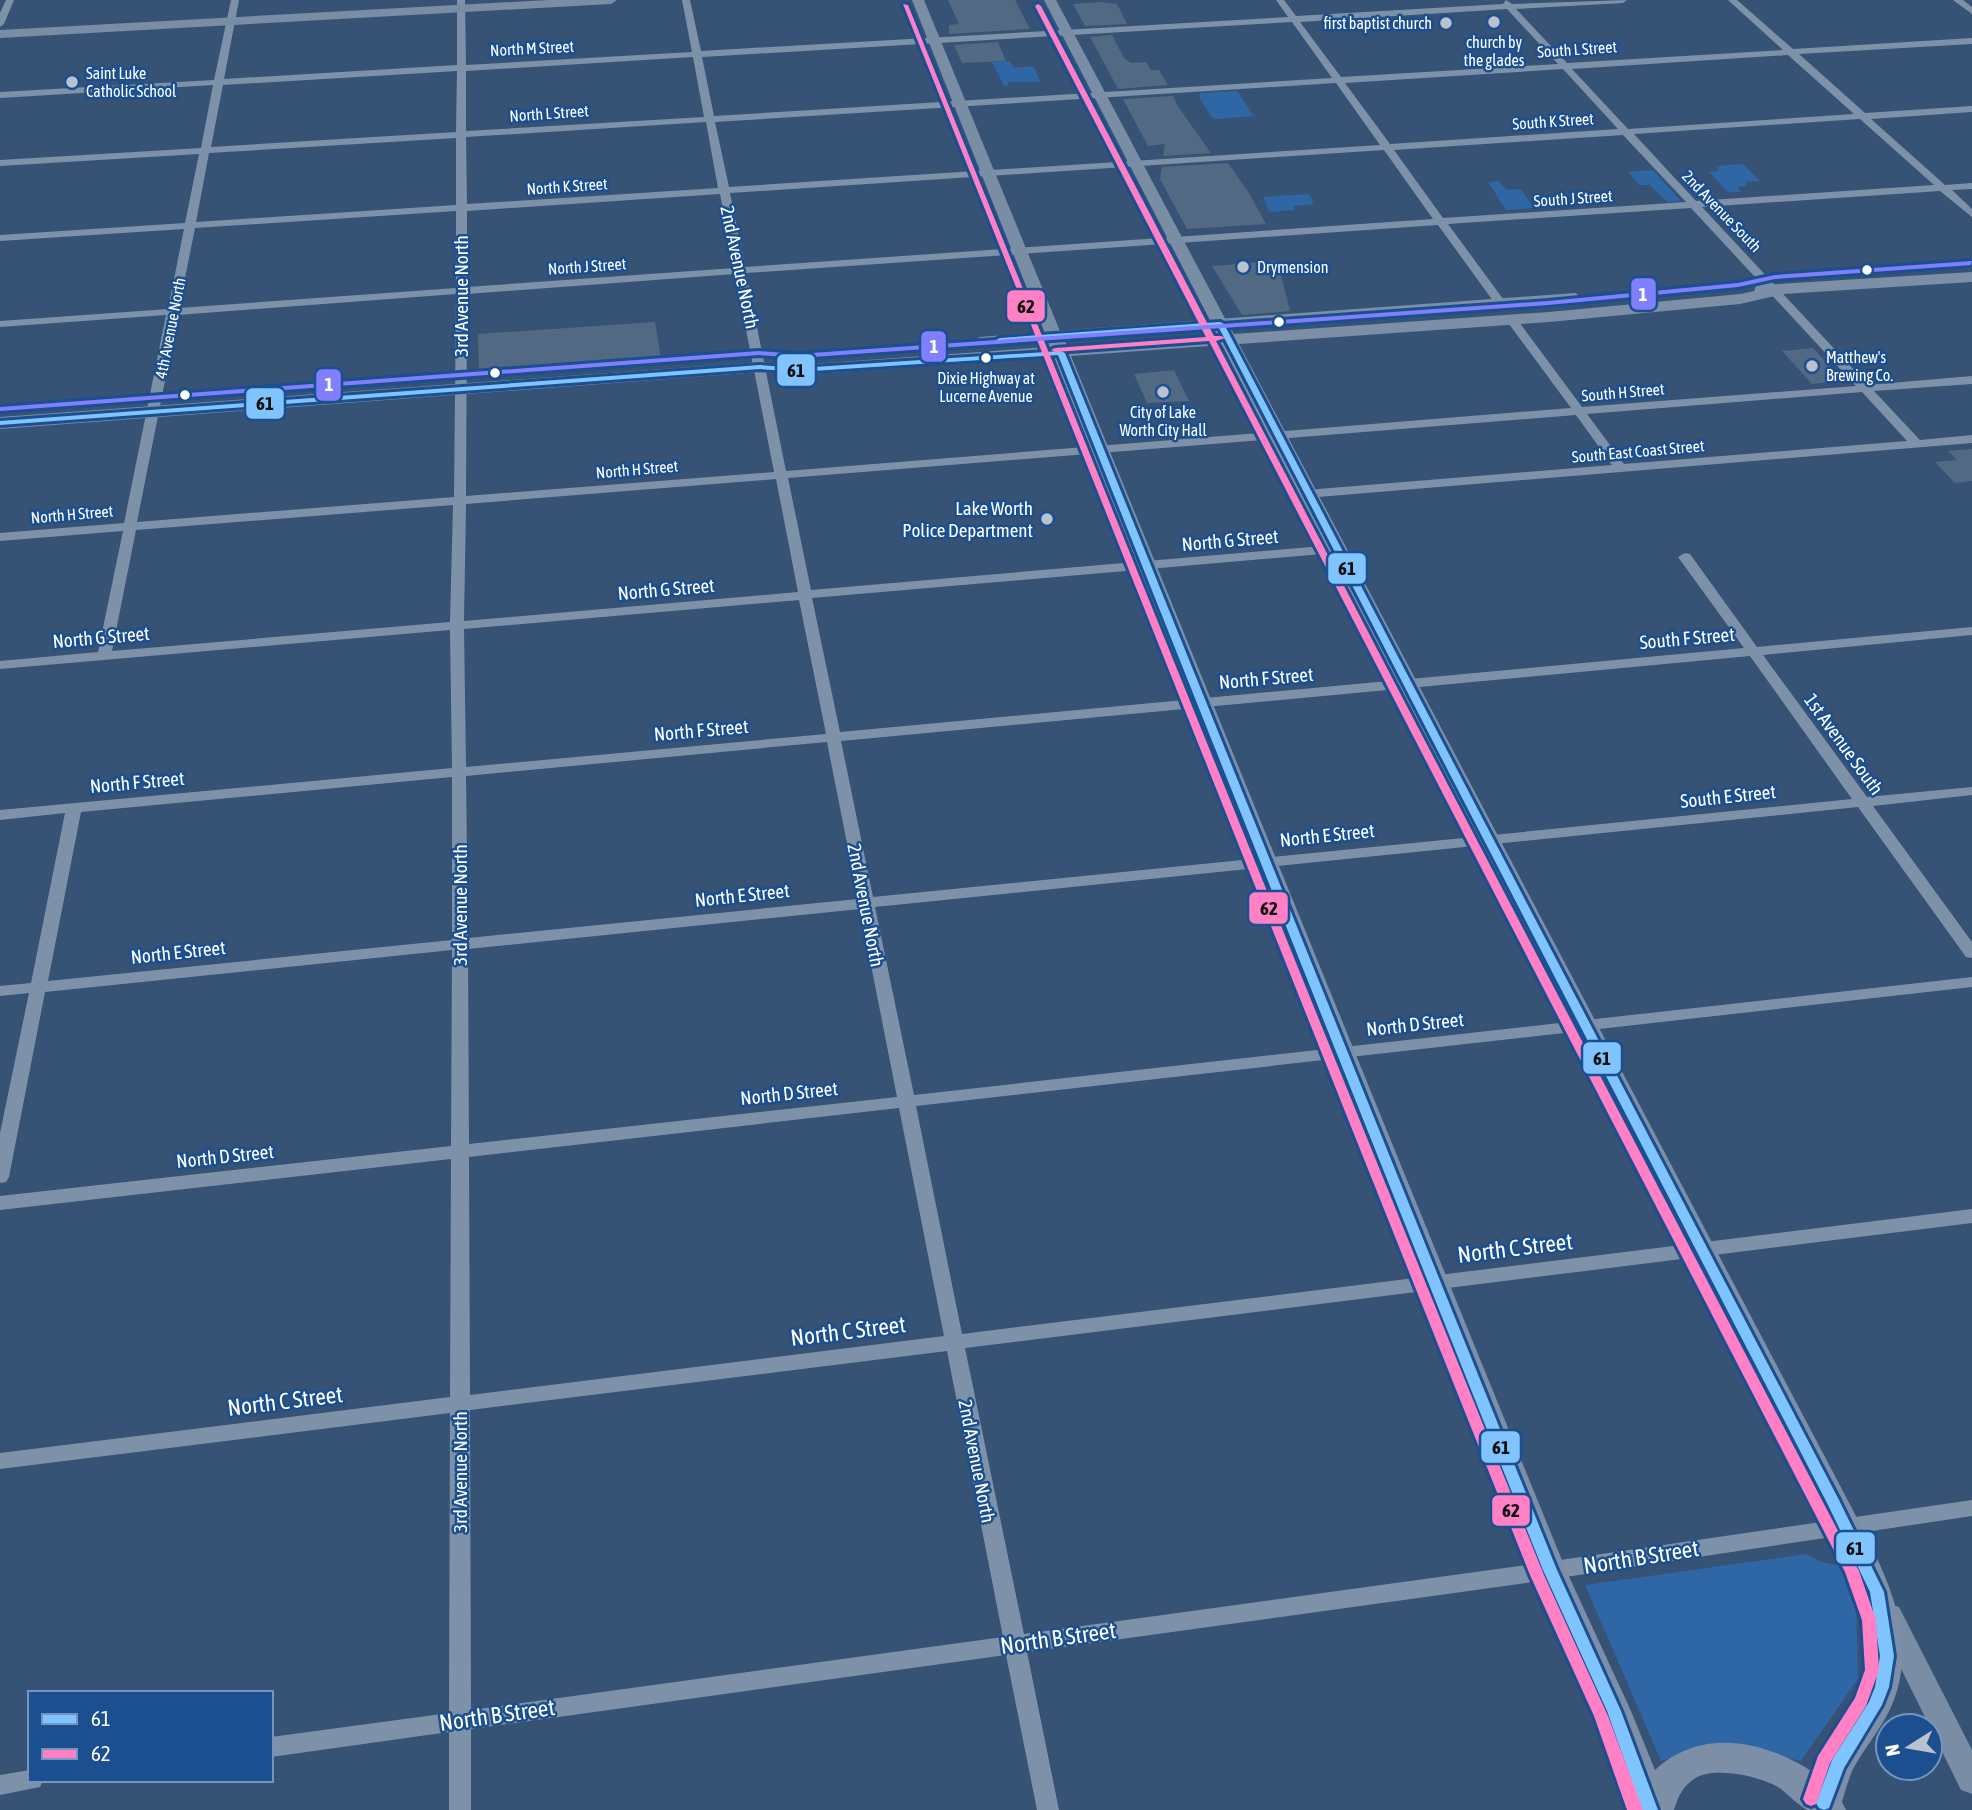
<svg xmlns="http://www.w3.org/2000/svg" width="1972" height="1810" viewBox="0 0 1972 1810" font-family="'Asap Condensed',sans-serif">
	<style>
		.green { fill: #2f66a5 }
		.building { fill: #526984 }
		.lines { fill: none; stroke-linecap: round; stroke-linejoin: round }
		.street { fill: #7d92a8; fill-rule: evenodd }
		.secondary { fill: #798da4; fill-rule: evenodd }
		.primary { fill: #7d8ea7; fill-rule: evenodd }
		.bus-1-casing { stroke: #1b4f8f; stroke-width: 6 }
		.bus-2-casing { stroke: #1b4f8f; stroke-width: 6 }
		.bus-3-casing { stroke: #1b4f8f; stroke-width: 6 }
		.bus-1 { fill: #80c4ff; fill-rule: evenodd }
		.bus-2 { fill: #ff80c5; fill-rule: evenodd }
		.bus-3 { fill: #8080ff; fill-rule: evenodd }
		.poi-dot { fill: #b9c2ce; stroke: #1b4f8f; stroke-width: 2.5 }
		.bus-dot { fill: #fff; stroke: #1b4f8f; stroke-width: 2.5 }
		.labels { text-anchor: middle; stroke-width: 5; stroke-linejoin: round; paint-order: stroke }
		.far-poi-label { font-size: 16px; fill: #fff; stroke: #1b4f8f; text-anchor: start }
		.far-street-label { font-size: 16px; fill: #fff; stroke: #1b4f8f }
		.far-bus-label { font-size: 16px; fill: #fff; stroke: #1b4f8f }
		.street-label { font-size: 19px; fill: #fff; stroke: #1b4f8f }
		.poi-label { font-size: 19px; fill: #fff; stroke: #1b4f8f; text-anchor: end }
		.near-street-label { font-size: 23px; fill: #fff; stroke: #1b4f8f }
		.line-badge { stroke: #1b4f8f; stroke-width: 2.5 }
		.badge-label { font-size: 19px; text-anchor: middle; font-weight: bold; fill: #fff }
		.pale-badge-label { font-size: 19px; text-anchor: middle; font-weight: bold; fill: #111 }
	</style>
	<rect width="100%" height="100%" fill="#365274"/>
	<g class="green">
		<path d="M1010 61 1014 68 1033 66 1041 82H1008V85L1004 86 992 62Z"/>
		<path d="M1237 91 1254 116 1216 119 1211 117 1199 96 1200 93Z"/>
		<path d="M1743 164 1760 181 1746 182 1747 186 1738 187 1740 192H1728L1709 172 1719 171 1716 166Z"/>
		<path d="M1653 170 1681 201 1667 202 1650 185H1639L1628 172Z"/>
		<path d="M1498 181 1507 190 1521 189 1534 208 1506 210 1488 182Z"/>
		<path d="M1309 194 1314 204 1293 206 1295 210 1269 212 1263 197Z"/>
		<path d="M1807 1554 1821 1562 1838 1565 1856 1595 1858 1679 1801 1761 1726 1745 1694 1751 1661 1761 1585 1585Z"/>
	</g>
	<g class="building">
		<path d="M948 0H1015L1030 29 949 34V25L959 24Z"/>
		<path d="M1101 2 1117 4 1127 24 1085 26 1073 4Z"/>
		<path d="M1112 35 1124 58 1131 63 1146 62 1151 70H1159L1168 85 1118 89 1090 37Z"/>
		<path d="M998 42 1006 61 962 63 954 45Z"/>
		<path d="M1173 96 1179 108 1211 153 1163 156 1165 144 1148 146 1123 99Z"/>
		<path d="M1228 163 1249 193 1266 224 1187 229 1160 179 1162 167Z"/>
		<path d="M1274 261 1279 268 1290 311 1242 315 1212 266Z"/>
		<path d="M655 322 661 358 479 372 478 334Z"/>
		<path d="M1813 348 1843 381 1812 384 1782 351Z"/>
		<path d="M1174 370 1189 401 1147 403 1134 374Z"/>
		<path d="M1972 449V481L1955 483 1935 462 1957 460 1948 451Z"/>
	</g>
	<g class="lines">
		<g class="street">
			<path d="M6 0H14L4 24 0 27V13Z"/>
			<path d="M231 0H239L224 79 457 65V0H465L466 65 692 52 682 0H690L701 51 1288 17 1276 0H1284L1296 16 1503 4 1506 0 1512 4 1627 0 1623 3 1516 9 1567 63 1783 50 1728 0H1737L1793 49 1972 38V44L1799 54 1865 113 1972 106V112L1871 119 1945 185 1972 183V189L1952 190 1972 209V217L1940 191 1702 207 1868 385 1972 376V384L1874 391 1920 440 1972 435V443L1306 498 1300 494 1306 490 1612 465 1576 415 788 478 811 590 1334 545 1340 549 1334 553 812 598 840 732 1744 648 1678 557 1685 553 1690 554 1757 647 1972 627V635L1763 655 1867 797 1972 787V795L1873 806 1972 942V958L1966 957 1858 807 875 907 914 1095 1972 977V987L916 1106 962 1334 1972 1209V1223L965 1348 1024 1634 1512 1567 1972 1500V1516L1512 1585 1027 1652 1059 1810H1037L1006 1655 471 1729V1810H449V1732L271 1757V1737L449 1713 450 1413 0 1469V1453L450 1397 451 1159 0 1210V1196L451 1146 452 950 45 992 9 1177 6 1182 0 1183V1133L29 993 0 996V986L31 983 65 813 0 820V810L452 768 450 630 0 669V661L98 652 123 531 0 541V533L124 523 166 315 0 327V321L168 309 184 229 0 241V235L185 223 199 154 0 166V160L201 148 213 85 0 98V92L214 80ZM1507 9 1558 64 1341 77 1300 22ZM1292 22 1332 78 714 116 702 57ZM1788 55 1854 114 1628 129 1572 69ZM693 57 704 117 466 131V71ZM1563 69 1618 129 1390 144 1345 83ZM457 71 456 132 211 147 223 85ZM1336 83 1380 145 729 187 715 122ZM1860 119 1934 185 1696 201 1634 134ZM706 122 718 188 467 204 466 137ZM1623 135 1686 202 1443 218 1394 150ZM456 138V205L196 222 209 153ZM1384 150 1433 219 745 267 730 193ZM720 194 734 268 467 287V211ZM1691 208 1856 386 1582 407 1516 318 1512 317 1506 320 1571 408 786 471 746 273 1438 225 1496 305 1500 306 1506 303 1448 224ZM456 211V288L179 308 195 228ZM735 274 774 472 466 496 467 294ZM456 294 454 497 137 522 178 315ZM1862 392 1907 441 1624 464 1587 414ZM776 479 798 592 464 621 466 504ZM453 505 450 622 112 651 136 530ZM799 600 826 734 466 767 464 629ZM1750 656 1852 799 873 897 841 741ZM827 742 858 899 468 938 466 776ZM452 777V940L48 981 81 812ZM860 909 897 1097 469 1144 468 949ZM899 1108 944 1336 470 1395 469 1157ZM947 1351 1003 1637 471 1710 470 1410Z"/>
			<path d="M1953 0H1963L1972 7V14Z"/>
			<path d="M30 1770V1780H43L40 1787 0 1795V1775Z"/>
		</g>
		<g class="secondary">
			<path d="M548 0H617L611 4 0 38V30Z"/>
			<path d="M912 0H924L1062 336 1059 339 1054 341 1046 336Z"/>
			<path d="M1044 0H1056L1228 324 1225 327H1215L1212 324Z"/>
			<path d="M1889 1604 1899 1607 1972 1750V1794L1961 1790 1875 1616 1879 1607Z"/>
		</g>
		<path class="primary" d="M1972 272V282L1783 294 1740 304 1549 322 1239 344 1845 1495C1878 1560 1924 1633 1891 1707 1881 1730 1863 1749 1852 1771 1848 1781 1845 1792 1842 1802L1846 1810C1835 1810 1818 1810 1808 1810 1801 1808 1786 1792 1778 1787 1759 1776 1713 1766 1694 1779 1682 1787 1678 1797 1674 1810H1632L1597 1711 1534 1570 1054 357 798 375 760 372 0 429V417L760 362 798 365 1049 347 1048 342 980 347 971 342 980 337 1054 331 1575 293 1584 298 1575 303 1231 329 1234 334 1549 312 1740 294 1754 291 1756 286 1762 285ZM1214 330 1217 335 1067 346 1065 341ZM1222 345 1819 1507C1845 1559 1889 1636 1862 1695 1849 1723 1827 1745 1816 1774 1767 1741 1702 1726 1655 1770L1631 1711 1566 1570 1071 356Z"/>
		<defs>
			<g id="bus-1">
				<path d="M1220 322 1224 324 1839 1500 1884 1592 1894 1656 1889 1687 1882 1705 1844 1768 1829 1808 1824 1810 1819 1808 1816 1803 1832 1760 1869 1702 1875 1687 1880 1656 1870 1592 1828 1505 1218 326 1000 342 996 340 1000 338Z"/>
				<path d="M1061 351 1065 353 1557 1570 1621 1711 1658 1810H1642L1607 1711 1543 1570 1058 355 798 372 760 369 0 425V421L760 365 798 368Z"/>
			</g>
			<g id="bus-2">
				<path d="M903 4 908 5 1544 1575 1608 1716 1643 1810H1627L1594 1716 1530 1575Z"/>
				<path d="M1038 4 1041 6 1214 336H1221L1225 338 1216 341 1859 1571 1876 1620 1879 1670 1866 1706 1830 1763 1816 1804 1811 1806 1806 1804 1803 1799 1818 1756 1855 1698 1865 1670 1862 1620 1845 1572 1209 341 1055 352 1051 350 1055 348 1206 337 1035 6Z"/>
			</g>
			<path id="bus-3" d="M1972 261 1971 265 1775 279 1738 287 1548 305 798 358 759 355 0 411V407L759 351 798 354 1548 301 1738 283 1775 275Z"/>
		</defs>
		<use href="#bus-1" class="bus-1-casing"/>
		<use href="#bus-2" class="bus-2-casing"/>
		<use href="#bus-3" class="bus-3-casing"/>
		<use href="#bus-1" class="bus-1"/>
		<use href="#bus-2" class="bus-2"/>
		<use href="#bus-3" class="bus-3"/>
	</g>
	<g class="poi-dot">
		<circle cx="1494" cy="22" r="7"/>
		<circle cx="1446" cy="23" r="7"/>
		<circle cx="72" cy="82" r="7"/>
		<circle cx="1243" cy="267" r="7"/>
		<circle cx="1812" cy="366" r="7"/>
		<circle cx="1163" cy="392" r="7"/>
		<circle cx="1047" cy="519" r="7"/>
	</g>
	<g class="bus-dot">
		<circle cx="1867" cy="270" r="6"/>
		<circle cx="1279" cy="322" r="6"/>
		<circle cx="986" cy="358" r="6"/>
		<circle cx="495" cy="373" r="6"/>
		<circle cx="185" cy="395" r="6"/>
	</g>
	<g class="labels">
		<g class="far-poi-label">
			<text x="1432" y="29" text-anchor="end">first baptist church</text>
			<text x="1494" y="48" text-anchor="middle">church by<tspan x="1494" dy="18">the glades</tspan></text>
			<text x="86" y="79">Saint Luke<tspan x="86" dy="18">Catholic School</tspan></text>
			<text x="1257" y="273">Drymension</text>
			<text x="1826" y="363">Matthew's<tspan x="1826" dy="18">Brewing Co.</tspan></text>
			<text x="1163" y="418" text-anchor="middle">City of Lake<tspan x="1163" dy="18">Worth City Hall</tspan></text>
		</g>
		<g class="far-street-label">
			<text transform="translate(532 48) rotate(-3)" y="6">North M Street</text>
			<text transform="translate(1577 49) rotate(-4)" y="6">South L Street</text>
			<text transform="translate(549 113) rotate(-4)" y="6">North L Street</text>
			<text transform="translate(1553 121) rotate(-4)" y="6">South K Street</text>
			<text transform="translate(567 186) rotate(-4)" y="6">North K Street</text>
			<text transform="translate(1573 198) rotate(-4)" y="6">South J Street</text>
			<text transform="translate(1722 211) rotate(46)" y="6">2nd Avenue South</text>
			<text transform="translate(587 266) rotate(-4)" y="6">North J Street</text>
			<text transform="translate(170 328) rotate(-79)" y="6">4th Avenue North</text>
			<text transform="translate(1623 392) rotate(-5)" y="6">South H Street</text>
			<text transform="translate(1638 451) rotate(-5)" y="6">South East Coast Street</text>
			<text transform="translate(637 469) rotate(-5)" y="6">North H Street</text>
			<text transform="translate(72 514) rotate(-5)" y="6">North H Street</text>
		</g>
		<g class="far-bus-label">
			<text x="986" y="384">Dixie Highway at<tspan x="986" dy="18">Lucerne Avenue</tspan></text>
		</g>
		<g class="street-label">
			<text transform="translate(740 267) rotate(78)" y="7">2nd Avenue North</text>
			<text transform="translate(461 296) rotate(-90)" y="7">3rd Avenue North</text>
			<text transform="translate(1230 540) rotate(-5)" y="7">North G Street</text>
			<text transform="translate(666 589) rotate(-5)" y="7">North G Street</text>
			<text transform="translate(101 637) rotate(-5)" y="7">North G Street</text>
			<text transform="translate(1687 638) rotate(-5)" y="7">South F Street</text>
			<text transform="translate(1266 678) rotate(-5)" y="7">North F Street</text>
			<text transform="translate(701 730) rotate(-5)" y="7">North F Street</text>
			<text transform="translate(1844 744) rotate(54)" y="7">1st Avenue South</text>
			<text transform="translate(137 782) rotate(-5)" y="7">North F Street</text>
			<text transform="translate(1728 796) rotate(-6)" y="7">South E Street</text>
			<text transform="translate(1327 835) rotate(-6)" y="7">North E Street</text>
			<text transform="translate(742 895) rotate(-6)" y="7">North E Street</text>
			<text transform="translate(460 905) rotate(-90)" y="7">3rd Avenue North</text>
			<text transform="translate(866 905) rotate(79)" y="7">2nd Avenue North</text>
			<text transform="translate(178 952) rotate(-6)" y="7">North E Street</text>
			<text transform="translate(1415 1024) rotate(-6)" y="7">North D Street</text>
			<text transform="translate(789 1093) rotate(-6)" y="7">North D Street</text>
			<text transform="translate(225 1156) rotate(-6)" y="7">North D Street</text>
			<text transform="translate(977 1461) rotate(79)" y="7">2nd Avenue North</text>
			<text transform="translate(460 1472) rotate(-90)" y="7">3rd Avenue North</text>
		</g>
		<g class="poi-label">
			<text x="1033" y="515">Lake Worth<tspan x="1033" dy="22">Police Department</tspan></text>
		</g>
		<g class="near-street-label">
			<text transform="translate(1515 1248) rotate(-7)" y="8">North C Street</text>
			<text transform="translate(848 1331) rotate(-7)" y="8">North C Street</text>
			<text transform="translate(285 1401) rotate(-7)" y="8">North C Street</text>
			<text transform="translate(1641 1557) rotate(-9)" y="8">North B Street</text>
			<text transform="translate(1058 1638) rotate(-8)" y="8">North B Street</text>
			<text transform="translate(497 1715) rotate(-8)" y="8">North B Street</text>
		</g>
	</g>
	<g class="line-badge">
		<rect x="1630" y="277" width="27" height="34" rx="7" fill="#8080ff"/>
		<rect x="1006" y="289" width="40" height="34" rx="7" fill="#ff80c5"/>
		<rect x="920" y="330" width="27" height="33" rx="7" fill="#8080ff"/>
		<rect x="776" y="353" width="40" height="34" rx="7" fill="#80c4ff"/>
		<rect x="315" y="368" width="27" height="34" rx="7" fill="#8080ff"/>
		<rect x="245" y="387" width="40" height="33" rx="7" fill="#80c4ff"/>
		<rect x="1327" y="552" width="40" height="33" rx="7" fill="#80c4ff"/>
		<rect x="1248" y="891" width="41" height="34" rx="7" fill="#ff80c5"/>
		<rect x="1582" y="1041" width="40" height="34" rx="7" fill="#80c4ff"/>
		<rect x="1480" y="1430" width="41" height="34" rx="7" fill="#80c4ff"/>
		<rect x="1491" y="1494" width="40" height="33" rx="7" fill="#ff80c5"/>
		<rect x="1835" y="1531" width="41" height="34" rx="7" fill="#80c4ff"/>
	</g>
	<g class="badge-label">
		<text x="1643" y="301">1</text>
		<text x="934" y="353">1</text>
		<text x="329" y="391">1</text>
	</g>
	<g class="pale-badge-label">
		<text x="1026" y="313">62</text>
		<text x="796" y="377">61</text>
		<text x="265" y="410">61</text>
		<text x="1347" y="575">61</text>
		<text x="1269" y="915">62</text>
		<text x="1602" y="1065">61</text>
		<text x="1501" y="1454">61</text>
		<text x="1511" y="1517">62</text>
		<text x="1855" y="1555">61</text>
	</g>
	<rect x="28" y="1691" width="245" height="91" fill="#1b4f8f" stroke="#7695bc" stroke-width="2"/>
	<rect x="42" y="1714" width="35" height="10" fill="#80c4ff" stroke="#7695bc" stroke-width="2"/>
	<text x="91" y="1726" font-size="21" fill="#ffffff">61</text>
	<rect x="42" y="1749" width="35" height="10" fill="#ff80c5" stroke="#7695bc" stroke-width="2"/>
	<text x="91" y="1761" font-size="21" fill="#ffffff">62</text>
	<g transform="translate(1909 1747) rotate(259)"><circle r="33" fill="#1b4f8f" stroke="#7695bc" stroke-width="2"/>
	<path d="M0-5L12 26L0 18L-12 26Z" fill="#b9c2ce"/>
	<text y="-10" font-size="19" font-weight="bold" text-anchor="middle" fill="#ffffff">N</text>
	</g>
</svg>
